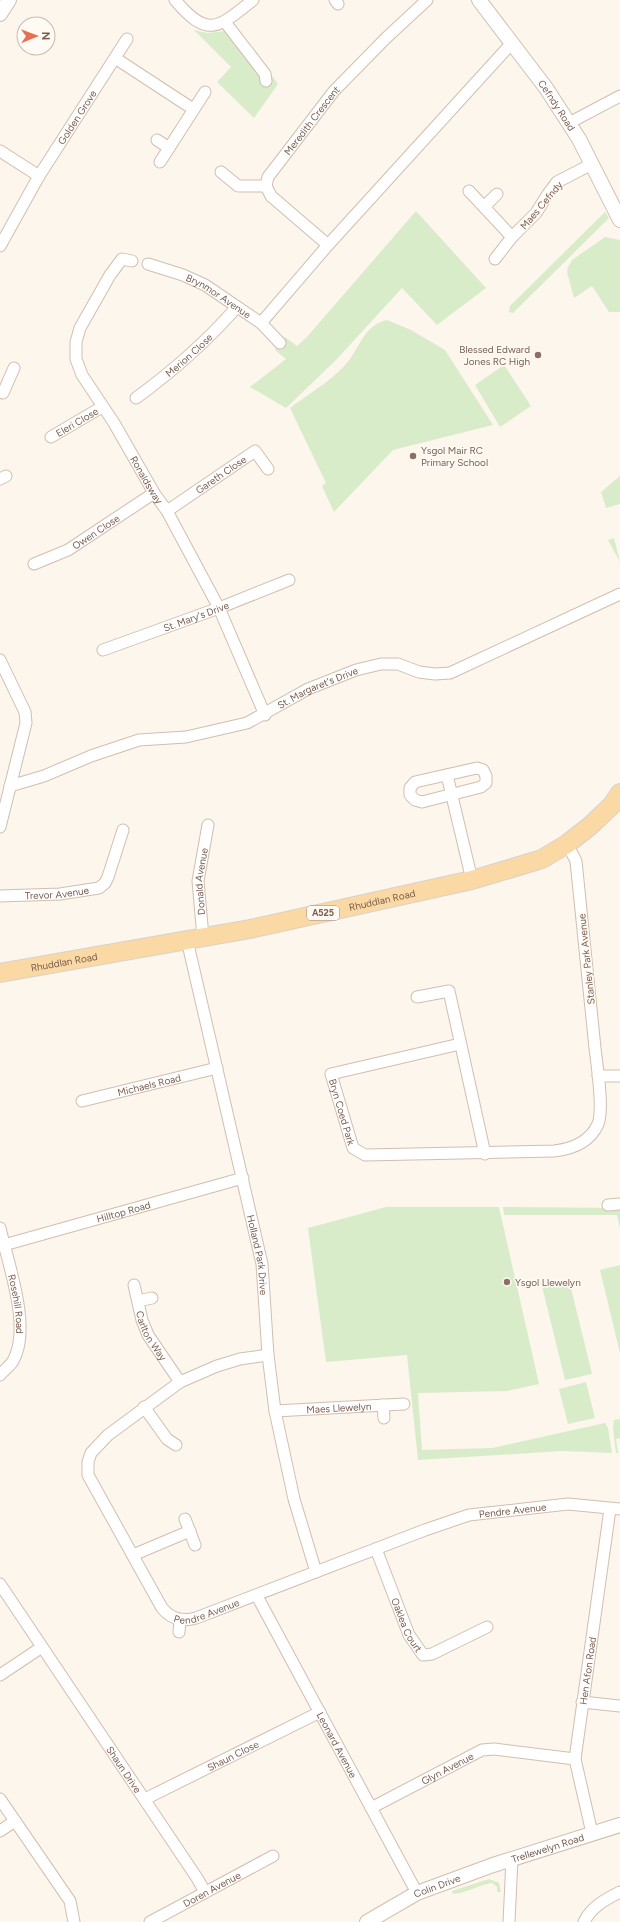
<svg xmlns="http://www.w3.org/2000/svg" width="620" height="1922" viewBox="0 0 620 1922" font-family="Figtree,sans-serif">
	<style>
		.green { fill: #d8ecc9 }
		.lines { fill: none; stroke-linecap: round; stroke-linejoin: round }
		.minor-casing { stroke: #d1beb0; stroke-width: 13 }
		.tertiary-casing { stroke: #d1beb0; stroke-width: 16 }
		.primary-casing { stroke: #dad1cd; stroke-width: 20 }
		.minor { stroke: #fff; stroke-width: 11 }
		.tertiary { stroke: #fff; stroke-width: 14 }
		.primary { stroke: #fbd9a5; stroke-width: 18 }
		.education-dot { fill: #8d6e63; stroke: #fffaf3; stroke-width: 1.5 }
		.labels { text-anchor: middle; stroke-width: 3; stroke-linejoin: round; paint-order: stroke }
		.shield { fill: #fffaf3; stroke: #a28b7f; stroke-width: 1 }
		.shield-label { font-size: 9px; font-weight: bold; fill: #7a5c4d }
		.street-label { font-size: 10px; fill: #7a5c4d; stroke: #fffaf3 }
		.education-label { font-size: 10px; fill: #785e54; stroke: #fffaf3; text-anchor: start }
	</style>
	<rect width="100%" height="100%" fill="#fdf6ec"/>
	<g class="green">
		<path d="M194 30 207 33 226 31 269 84 272 76 278 84 254 118 217 82 231 67Z"/>
		<path d="M416 211 486 288 437 325 402 288 336 360 286 408 250 387 286 359 275 350 285 337 297 346 306 338Z"/>
		<path d="M605 212 609 218 513 313 509 312 510 306Z"/>
		<path d="M605 237 620 240V312H609L592 286 574 298 567 272 568 267 572 260Z"/>
		<path d="M387 320 411 330 445 350 493 425 393 450 334 512 322 486 326 483 290 408C309 394 337 377 350 359 362 342 366 325 387 320Z"/>
		<path d="M504 365 531 406 500 427 475 385Z"/>
		<path d="M620 476V504L606 508 601 492Z"/>
		<path d="M614 538 620 562 608 540Z"/>
		<path d="M386 1207H499L539 1384 507 1391 418 1393 422 1450 492 1448 605 1423 608 1428 612 1453 562 1451 418 1460 407 1355 326 1362 308 1228Z"/>
		<path d="M503 1207 620 1208V1229L617 1215H504Z"/>
		<path d="M620 1265V1353L600 1270Z"/>
		<path d="M569 1280 592 1374 565 1380 542 1286Z"/>
		<path d="M586 1382 595 1418 568 1424 559 1389Z"/>
		<path d="M620 1419V1438L616 1439 618 1453H616L613 1428 614 1420Z"/>
		<path d="M489 1879 499 1883 501 1892H497V1887L492 1883C478 1885 467 1893 453 1894L452 1891Z"/>
	</g>
	<g class="lines">
		<defs>
			<g id="minor">
				<path d="M175 0C208 39 218 28 253 0"/>
				<path d="M335 0 338 4"/>
				<path d="M225 22 265 74 266 81"/>
				<path d="M115 58 193 109"/>
				<path d="M569 123 620 96"/>
				<path d="M157 140 169 148"/>
				<path d="M0 151 39 176 0 246"/>
				<path d="M160 162 205 92"/>
				<path d="M221 172 238 186H266"/>
				<path id="s1" d="M39 176 127 39"/>
				<path d="M469 191 512 237"/>
				<path d="M484 207 497 194"/>
				<path id="s2" d="M328 245 271 196 266 186 268 177 334 91 386 38 427 0"/>
				<path d="M495 259 512 237 536 213 548 194 557 182 592 164"/>
				<path id="s3" d="M132 261 122 259 110 275 80 328 76 342V359L82 375 114 423 154 493 167 511 219 608 265 715"/>
				<path id="s4" d="M148 264 183 275 205 285 261 323 280 343"/>
				<path d="M261 323 328 245 511 44"/>
				<path d="M3 393 14 368"/>
				<path id="s5" d="M136 398C173 371 206 342 236 308"/>
				<path id="s6" d="M51 437 102 407"/>
				<path d="M0 479 6 476"/>
				<path id="s7" d="M167 511 255 451 268 469"/>
				<path id="s8" d="M34 564 68 550 154 493"/>
				<path id="s9" d="M103 650 219 608 289 580"/>
				<path d="M0 660 25 712 26 723 0 827"/>
				<path d="M477 768 483 770 486 776V783L481 787 422 802 415 800 410 795V788L415 782Z"/>
				<path d="M447 775 472 880"/>
				<path id="s10" d="M10 786 44 776 91 756 139 740 186 737 247 723 308 689 356 670 381 664H398L419 672 435 674 450 673 620 594"/>
				<path id="s11" d="M0 896 60 894 99 888 105 883 108 877 123 830"/>
				<path id="s12" d="M203 937 198 881 208 825"/>
				<path id="s13" d="M187 940 262 1264 268 1355 275 1411 294 1499 316 1572"/>
				<path d="M417 997 449 991 485 1154"/>
				<path id="s14" d="M460 1044 331 1074 353 1148 365 1155 554 1151C572 1149 590 1142 598 1124 604 1109 597 1066 595 1048 589 986 582 924 576 861L567 844"/>
				<path d="M598 1076H620"/>
				<path id="s15" d="M82 1101 217 1068"/>
				<path d="M608 1205 620 1204"/>
				<path id="s16" d="M0 1228C8 1264 32 1328 13 1361 10 1366 4 1370 0 1375"/>
				<path id="s17" d="M4 1245 243 1178"/>
				<path id="s18" d="M134 1285 142 1320 148 1335 180 1382"/>
				<path d="M138 1301 152 1298"/>
				<path id="s19" d="M268 1355 240 1359 217 1366 180 1382 108 1435 91 1453 88 1462V1475L162 1608C171 1619 182 1622 196 1618L425 1530 469 1515 568 1504 620 1509"/>
				<path d="M383 1405 384 1418"/>
				<path d="M144 1407 167 1439 176 1445"/>
				<path id="s20" d="M275 1411 404 1404"/>
				<path d="M185 1519 195 1545"/>
				<path id="s21" d="M376 1549 409 1635 423 1655 432 1654 487 1627"/>
				<path d="M133 1555 190 1531"/>
				<path id="s22" d="M0 1584 197 1878 205 1892"/>
				<path id="s23" d="M257 1596 417 1893"/>
				<path d="M179 1632 180 1620"/>
				<path d="M0 1675 42 1647"/>
				<path d="M582 1702 620 1706"/>
				<path d="M0 1799 70 1901 74 1922"/>
				<path id="s24" d="M145 1799 320 1712"/>
				<path id="s25" d="M371 1808 482 1750 494 1749 575 1759"/>
				<path d="M0 1831 15 1821"/>
				<path id="s26" d="M592 1833 575 1759 610 1509"/>
				<path id="s27" d="M150 1922 273 1856"/>
				<path d="M509 1922 512 1859"/>
				<path d="M584 1922C591 1907 606 1899 620 1892"/>
			</g>
			<g id="tertiary">
				<path id="s28" d="M479 0 546 88 579 139 620 220"/>
				<path d="M0 14 9 0"/>
				<path id="s29" d="M367 1922 417 1893 493 1865 620 1825"/>
			</g>
			<g id="primary">
				<path id="s30" d="M0 973 250 929 472 880 542 859 567 844 590 826 612 805 620 793"/>
			</g>
		</defs>
		<use href="#minor" class="minor-casing"/>
		<use href="#tertiary" class="tertiary-casing"/>
		<use href="#primary" class="primary-casing"/>
		<use href="#minor" class="minor"/>
		<use href="#tertiary" class="tertiary"/>
		<use href="#primary" class="primary"/>
	</g>
	<g class="education-dot">
		<circle cx="538" cy="355" r="4"/>
		<circle cx="413" cy="456" r="4"/>
		<circle cx="507" cy="1282" r="4"/>
	</g>
	<g class="labels">
		<rect class="shield" x="307" y="906" width="32" height="14" rx="3"/>
		<g class="shield-label">
			<text x="323" y="916">A525</text>
		</g>
		<g class="street-label">
			<text dy="4" stroke="none"><textPath href="#s28" startOffset="131">Cefndy Road</textPath></text>
			<text dy="4" stroke="none"><textPath href="#s1" startOffset="70">Golden Grove</textPath></text>
			<text dy="4" stroke="none"><textPath href="#s2" startOffset="167">Meredith Crescent</textPath></text>
			<text transform="translate(541 205) rotate(-50)" y="4">Maes Cefndy</text>
			<text dy="4" stroke="none"><textPath href="#s4" startOffset="78">Brynmor Avenue</textPath></text>
			<text dy="4" stroke="none"><textPath href="#s5" startOffset="68">Merion Close</textPath></text>
			<text dy="4" stroke="none"><textPath href="#s6" startOffset="30">Eleri Close</textPath></text>
			<text dy="4" stroke="none"><textPath href="#s7" startOffset="65">Gareth Close</textPath></text>
			<text dy="4" stroke="none"><textPath href="#s3" startOffset="263">Ronaldsway</textPath></text>
			<text dy="4" stroke="none"><textPath href="#s8" startOffset="70">Owen Close</textPath></text>
			<text dy="4" stroke="none"><textPath href="#s9" startOffset="99">St. Mary's Drive</textPath></text>
			<text dy="4" stroke="none"><textPath href="#s10" startOffset="326">St. Margaret's Drive</textPath></text>
			<text dy="4" stroke="none"><textPath href="#s12" startOffset="56">Donald Avenue</textPath></text>
			<text dy="4" stroke="none"><textPath href="#s11" startOffset="57">Trevor Avenue</textPath></text>
			<text dy="4" stroke="none"><textPath href="#s30" startOffset="389">Rhuddlan Road</textPath></text>
			<text transform="translate(586 959) rotate(-96)" y="4">Stanley Park Avenue</text>
			<text dy="4" stroke="none"><textPath href="#s30" startOffset="65">Rhuddlan Road</textPath></text>
			<text dy="4" stroke="none"><textPath href="#s15" startOffset="69">Michaels Road</textPath></text>
			<text dy="4" stroke="none"><textPath href="#s14" startOffset="172">Bryn Coed Park</textPath></text>
			<text dy="4" stroke="none"><textPath href="#s17" startOffset="124">Hilltop Road</textPath></text>
			<text dy="4" stroke="none"><textPath href="#s13" startOffset="323">Holland Park Drive</textPath></text>
			<text dy="4" stroke="none"><textPath href="#s16" startOffset="78">Rosehill Road</textPath></text>
			<text dy="4" stroke="none"><textPath href="#s18" startOffset="54">Carlton Way</textPath></text>
			<text dy="4" stroke="none"><textPath href="#s20" startOffset="64">Maes Llewelyn</textPath></text>
			<text dy="4" stroke="none"><textPath href="#s19" startOffset="755">Pendre Avenue</textPath></text>
			<text dy="4" stroke="none"><textPath href="#s19" startOffset="431">Pendre Avenue</textPath></text>
			<text dy="4" stroke="none"><textPath href="#s21" startOffset="82">Oaklea Court</textPath></text>
			<text dy="4" stroke="none"><textPath href="#s26" startOffset="165">Hen Afon Road</textPath></text>
			<text dy="4" stroke="none"><textPath href="#s23" startOffset="169">Leonard Avenue</textPath></text>
			<text dy="4" stroke="none"><textPath href="#s24" startOffset="98">Shaun Close</textPath></text>
			<text dy="4" stroke="none"><textPath href="#s25" startOffset="86">Glyn Avenue</textPath></text>
			<text dy="4" stroke="none"><textPath href="#s22" startOffset="223">Shaun Drive</textPath></text>
			<text dy="4" stroke="none"><textPath href="#s29" startOffset="196">Trellewelyn Road</textPath></text>
			<text dy="4" stroke="none"><textPath href="#s29" startOffset="79">Colin Drive</textPath></text>
			<text dy="4" stroke="none"><textPath href="#s27" startOffset="70">Doren Avenue</textPath></text>
		</g>
		<g class="education-label">
			<text x="530" y="353" text-anchor="end">Blessed Edward<tspan x="530" dy="12">Jones RC High</tspan></text>
			<text x="421" y="454">Ysgol Mair RC<tspan x="421" dy="12">Primary School</tspan></text>
			<text x="515" y="1286">Ysgol Llewelyn</text>
		</g>
	</g>
	<g transform="translate(36 36) rotate(89)"><circle r="19" fill="#fffaf3" stroke="#cabbb1"/>
	<path d="M0-3L7 15L0 10L-7 15Z" fill="#e76f51"/>
	<text y="-6" font-size="11" font-weight="bold" text-anchor="middle" fill="#7a5c4d">N</text>
	</g>
</svg>
